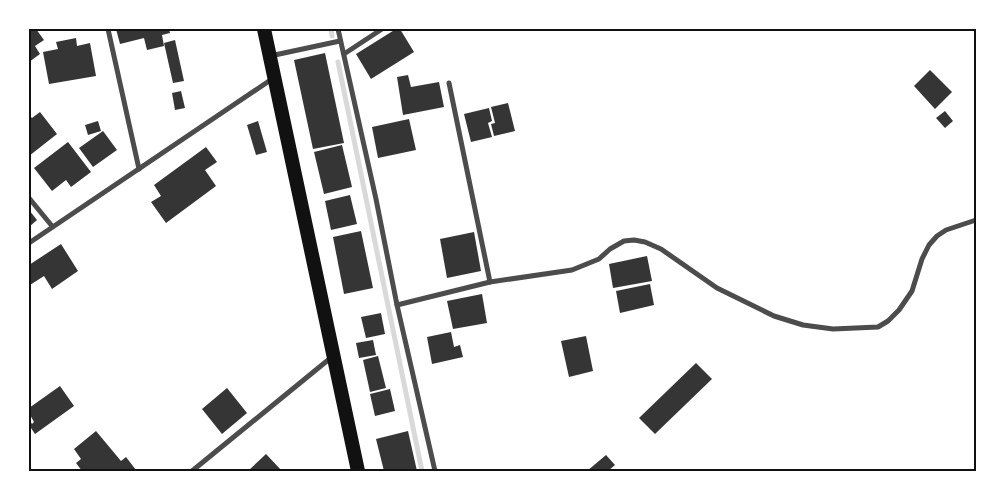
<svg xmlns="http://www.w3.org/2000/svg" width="1005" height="500" font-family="Arial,sans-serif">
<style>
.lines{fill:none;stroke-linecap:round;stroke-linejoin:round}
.stream{stroke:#d9d9d9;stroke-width:5}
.building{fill:#353535}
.minor{stroke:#4c4c4c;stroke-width:5}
.trunk{stroke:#111;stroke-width:14}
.neatline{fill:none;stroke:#111;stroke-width:2}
</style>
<rect width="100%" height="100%" fill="#fff"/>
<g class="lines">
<g class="stream">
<path d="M331 29 332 36"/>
<path d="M338 62 422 471"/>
</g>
</g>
<g class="building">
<path d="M29 29H36L44 40 35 46 40 54 29 62Z"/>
<path d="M116 29H169L170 33 162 35 164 46 147 50 144 38 120 44Z"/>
<path d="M396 29H400L414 52 371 79 356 54Z"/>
<path d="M76 38 77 46 90 43 96 76 49 84 43 52 58 49 56 42Z"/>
<path d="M175 40 184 81 173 83 164 43Z"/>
<path d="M325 53 344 143 313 149 294 60Z"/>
<path d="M930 70 952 92 935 109 914 86Z"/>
<path d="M408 75 411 87 439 82 444 107 403 115 397 77Z"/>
<path d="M181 91 185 108 175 110 172 93Z"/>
<path d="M508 103 515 131 494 136 491 124 495 123 491 107Z"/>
<path d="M489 108 492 121 488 123 492 137 471 142 464 114Z"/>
<path d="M945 111 953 121 945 128 936 118Z"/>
<path d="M40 112 57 134 29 156V115L32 118Z"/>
<path d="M409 119 416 150 378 158 372 127Z"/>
<path d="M98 121 101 131 88 135 85 125Z"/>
<path d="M258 121 267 152 256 155 247 125Z"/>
<path d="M103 131 117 150 93 167 79 148Z"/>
<path d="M68 142 91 172 71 187 66 180 52 191 34 168Z"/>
<path d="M342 145 352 187 324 194 314 152Z"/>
<path d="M206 147 217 162 205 170 216 186 166 223 151 202 161 196 154 185Z"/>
<path d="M350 195 357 224 331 230 325 201Z"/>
<path d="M29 210 37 220 29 227Z"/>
<path d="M361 231 373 288 344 294 333 237Z"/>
<path d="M474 232 481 271 447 278 440 239Z"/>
<path d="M61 244 78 271 52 289 44 276 30 285 29 265Z"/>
<path d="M647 256 652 281 613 288 609 264Z"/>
<path d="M650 284 654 305 620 313 616 291Z"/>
<path d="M482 294 487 323 453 329 447 301Z"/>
<path d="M381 313 385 334 366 338 361 317Z"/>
<path d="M451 332 454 347 460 345 463 357 432 364 427 337Z"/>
<path d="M586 336 593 371 569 377 561 341Z"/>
<path d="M373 340 376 355 359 358 356 343Z"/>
<path d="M378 356 386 388 370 392 363 360Z"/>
<path d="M696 363 712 379 655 434 639 418Z"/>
<path d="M60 386 74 406 35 434 29 425V419L32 424 34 422 29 413V408Z"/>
<path d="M227 388 247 413 222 434 202 409Z"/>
<path d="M390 389 395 411 375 416 370 394Z"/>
<path d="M96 431 121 461 126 457 136 470 134 471H82L76 463 81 459 74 449Z"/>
<path d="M408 431 417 471H384L376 439Z"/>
<path d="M266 454 282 471H248Z"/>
<path d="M606 455 615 465 608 471H587Z"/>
</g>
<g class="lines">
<g class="minor">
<path d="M108 29 139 169"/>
<path d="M338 29 376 199 397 305 490 282 572 270 599 259 610 249 624 241 634 240 645 242 661 249 717 288 774 316 803 325 833 329 878 327 888 321 899 310 912 291 922 259 929 245 937 236 946 230 976 220"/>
<path d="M344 54 382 29"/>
<path d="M270 56 340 41"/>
<path d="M449 83 490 282"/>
<path d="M29 198 52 226"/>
<path d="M29 243 272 79"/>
<path d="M397 305 435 471"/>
<path d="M192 471 333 356"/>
</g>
<path class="trunk" d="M264 29 358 471"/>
</g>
<rect width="1005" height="500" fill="none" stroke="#ffffff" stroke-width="60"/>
<rect x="30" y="30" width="945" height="440" class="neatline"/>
</svg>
